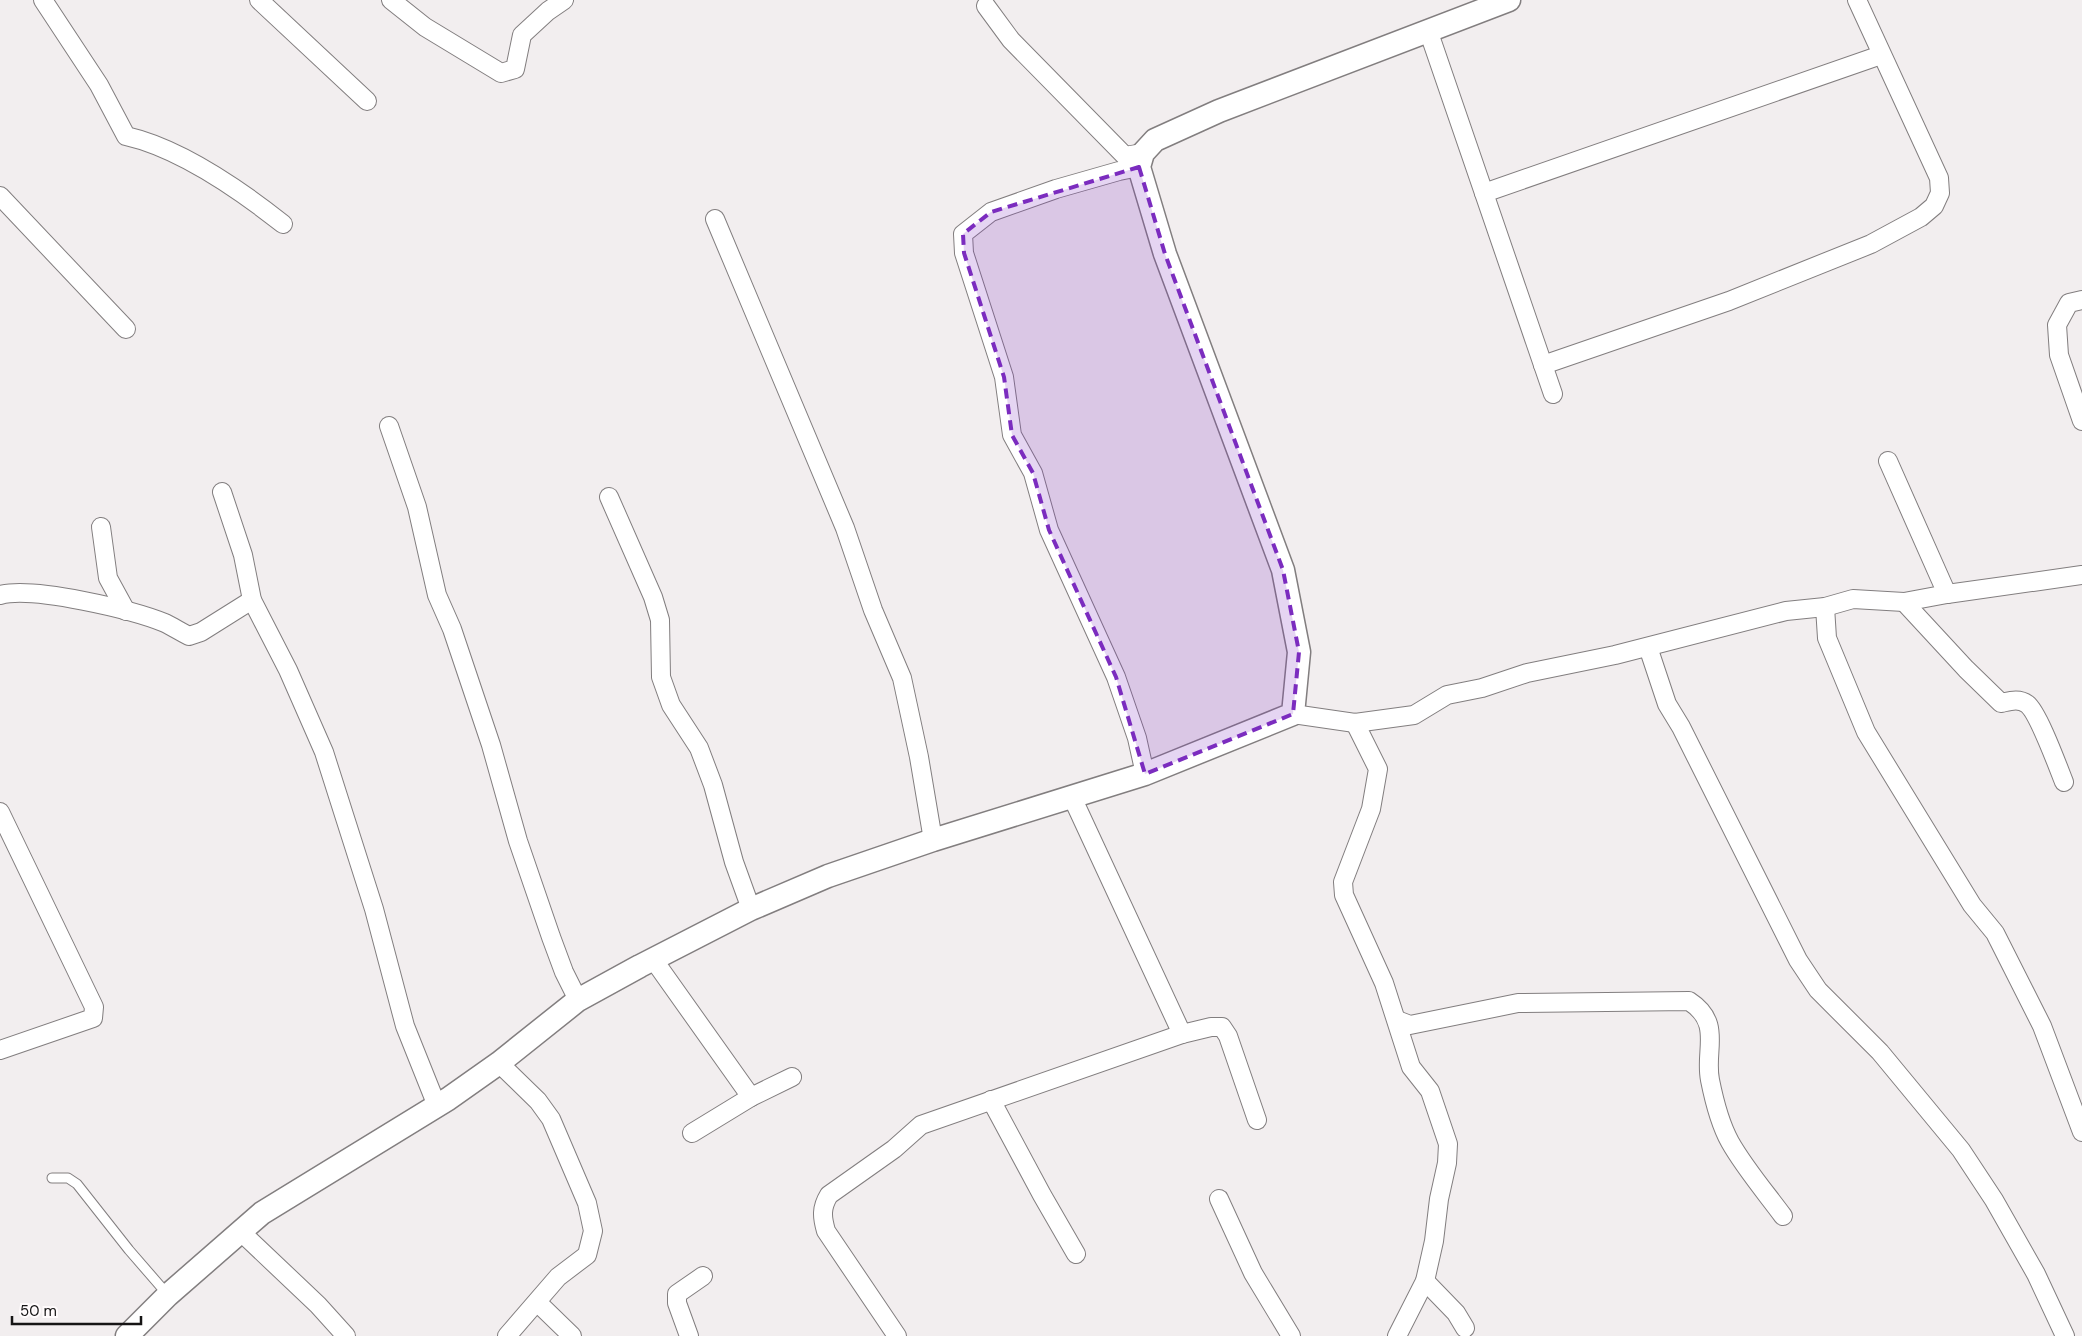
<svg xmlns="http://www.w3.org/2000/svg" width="2082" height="1336" font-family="'DM Sans',sans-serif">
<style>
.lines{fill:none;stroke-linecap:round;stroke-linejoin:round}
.service-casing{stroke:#827e7f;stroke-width:11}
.minor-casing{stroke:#827e7f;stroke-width:20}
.tertiary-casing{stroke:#827e7f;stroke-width:25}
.service{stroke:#fff;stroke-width:9}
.minor{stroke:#fff;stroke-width:18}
.tertiary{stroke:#fff;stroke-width:22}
.marked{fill:#7b2cbf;fill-opacity:0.2;stroke:#7b2cbf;stroke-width:4;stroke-dasharray:10 6;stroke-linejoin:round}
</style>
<rect width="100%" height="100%" fill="#f2eeef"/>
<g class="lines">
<defs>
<path id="service" d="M52 1178H68L77 1184 129 1250 168 1295"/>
<g id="minor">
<path d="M43 0 99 85 126 136C179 148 240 190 283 224"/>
<path d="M259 0 367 101"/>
<path d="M391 0 425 27 501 73 515 69 522 35 548 11 564 0"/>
<path d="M986 6 1011 40 1125 156 1143 153"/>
<path d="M1428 30 1553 394"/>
<path d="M1139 167 1119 171 1056 189 991 212 963 234 964 253 1004 377 1012 435 1033 473 1049 530 1116 677 1137 738 1145 774"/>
<path d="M1484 193 1881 55"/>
<path d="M0 196 126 329"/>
<path d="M715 219 845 528 873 610 902 678 919 757 933 840"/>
<path d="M2082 300 2069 303 2057 325 2059 355 2082 421"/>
<path d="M1543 365 1729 301 1871 244 1921 217 1934 206 1940 193 1939 178 1857 0"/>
<path d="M389 426 417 507 437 595 452 629 491 745 518 841 551 937 564 972 578 1000"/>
<path d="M1888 461 1947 594"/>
<path d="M222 492 243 555 252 600 288 670 324 752 374 909 405 1026 437 1106"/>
<path d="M609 497 653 597 660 620 661 677 671 705 699 748 713 785 734 862 751 909"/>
<path d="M101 527 108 578 126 611"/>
<path d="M0 595C33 586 133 610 165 623 173 627 181 632 189 636L201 632 252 600"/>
<path d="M1904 602 1966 669 2001 703C2010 701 2019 698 2027 704 2038 712 2058 767 2064 782"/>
<path d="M1825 607 1827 638 1866 732 1972 905 1995 933 2042 1026 2082 1132"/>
<path d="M1648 647 1667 704 1681 727 1798 960 1818 990 1880 1052 1961 1150 1994 1200 2036 1274 2065 1336"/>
<path d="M1293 714 1355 723 1414 715 1447 695 1482 688 1527 673 1615 655 1786 611 1825 607 1853 599 1904 602 1947 594 2082 575"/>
<path d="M1355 723 1378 769 1371 809 1343 882 1344 895 1384 983 1411 1067 1430 1091 1448 1144 1447 1163 1439 1199 1434 1241 1425 1281 1397 1336"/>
<path d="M1072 797 1182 1034"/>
<path d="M0 812 94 1007 93 1018 0 1050"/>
<path d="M653 959 751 1097"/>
<path d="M1397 1020 1410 1025 1518 1003 1689 1001C1723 1023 1704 1050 1710 1080 1714 1100 1720 1124 1730 1142 1744 1167 1766 1193 1783 1216"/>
<path d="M499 1063 538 1101 551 1119 587 1203 593 1231 587 1255 558 1277 507 1336"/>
<path d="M991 1100 1042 1195 1076 1254"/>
<path d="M692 1133 751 1097 792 1077"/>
<path d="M1219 1199 1253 1273 1291 1336"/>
<path d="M240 1231 318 1305 346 1336"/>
<path d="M1425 1281 1456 1313 1465 1328"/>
<path d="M537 1302 572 1336"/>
<path d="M689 1336 677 1303V1294L703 1276"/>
<path d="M897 1336 826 1231C822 1217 821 1208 829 1195L894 1149 921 1125 1182 1034 1211 1027H1222L1228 1036 1257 1120"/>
</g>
<path id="tertiary" d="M127 1336 168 1295 262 1213 448 1099 499 1063 578 1000 640 966 751 909 828 876 933 840 1145 774 1293 714 1299 652 1283 570 1165 254 1139 167 1143 153 1155 140 1219 111 1509 0"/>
</defs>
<use href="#service" class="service-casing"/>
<use href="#minor" class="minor-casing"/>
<use href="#tertiary" class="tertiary-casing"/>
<use href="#service" class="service"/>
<use href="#minor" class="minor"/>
<use href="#tertiary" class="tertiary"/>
</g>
<path class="marked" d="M1139 167 1165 254 1283 570 1299 652 1293 714 1145 774 1116 677 1049 530 1033 473 1012 435 1004 377 964 253 963 234 991 212Z"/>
<path d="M12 1316v8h129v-8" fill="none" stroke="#161515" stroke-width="2.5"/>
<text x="20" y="1316" font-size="15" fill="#161515" stroke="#fffbfc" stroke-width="4" paint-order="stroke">50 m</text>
</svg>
